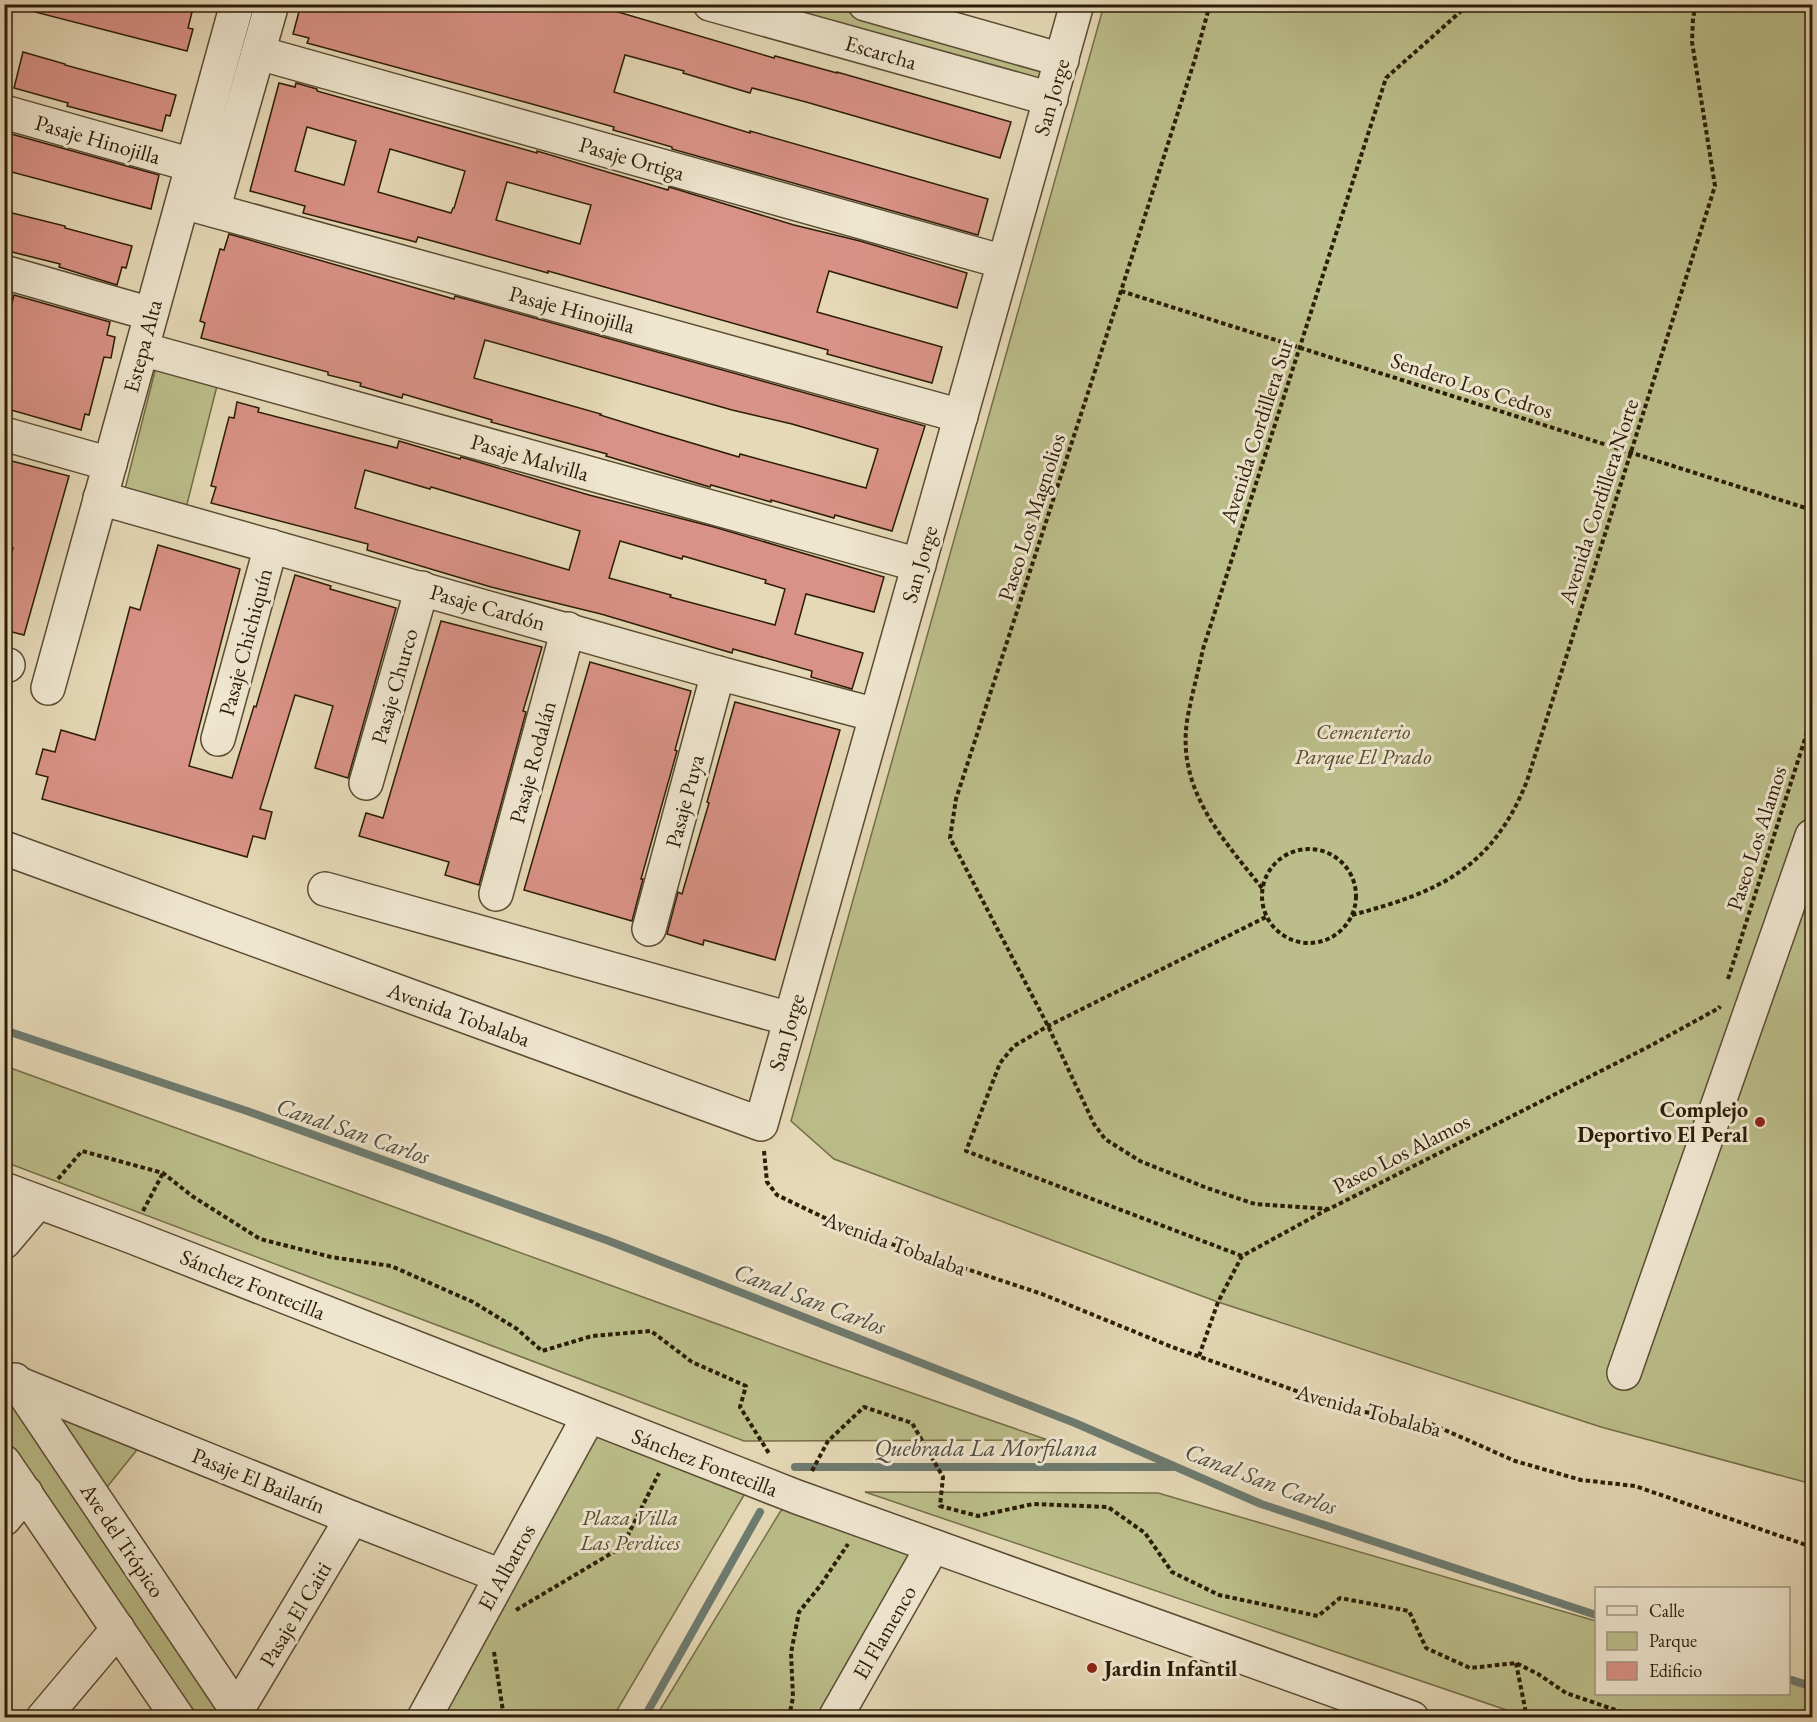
<svg xmlns="http://www.w3.org/2000/svg" width="1817" height="1722" font-family="'EB Garamond',serif">
<style>
.green{fill:#bbbe8a;stroke:#746e48;stroke-width:1.5}
.lines{fill:none;stroke-linecap:round;stroke-linejoin:round}
.stream{stroke:#6d7b70;stroke-width:8}
.building{fill:#d99287;stroke:#2c1d07;stroke-width:1.5;fill-rule:evenodd}
.minor-casing{stroke:#5a4c33;stroke-width:36}
.path{stroke:#2c1d07;stroke-width:4;stroke-dasharray:4.5 3;stroke-linecap:butt}
.minor{stroke:#efe6d0;stroke-width:33}
.poi-dot{fill:#8f2418;stroke:#efe6d0;stroke-width:2}
.labels{text-anchor:middle;stroke-width:6;stroke-linejoin:round;paint-order:stroke}
.street-label{font-size:22px;fill:#2c1d07;stroke:#efe6d0}
.park-label{font-size:22px;font-style:italic;fill:#574d2e;stroke:#efe6d0}
.poi-label{font-size:22px;font-weight:bold;fill:#2c1d07;stroke:#efe6d0;text-anchor:end}
.water-label{font-size:24px;font-style:italic;fill:#4c4c3c;stroke:#efe6d0}
</style>
<rect width="100%" height="100%" fill="#e6d9b7"/>
<filter id="stains"><feTurbulence type="fractalNoise" baseFrequency=".00333" numOctaves="4"/><feColorMatrix values="0 0 0 0 .2 0 0 0 0 .09 0 0 0 0 .02 0 0 0 .5 -.17"/></filter>
<radialGradient id="worn" r=".72"><stop offset=".6" stop-color="#630" stop-opacity="0"/><stop offset="1" stop-color="#630" stop-opacity=".3"/></radialGradient>
<g class="green">
<path d="M758 5H828L1046 67 1041 84Z"/>
<path d="M1104 5H1812V1484L1601 1427 1218 1302 834 1159 791 1121Z"/>
<path d="M156 367 218 382 186 508 124 493Z"/>
<path d="M5 1066 825 1363 1048 1440 744 1441 5 1162Z"/>
<path d="M4 1389 231 1717H195L5 1439Z"/>
<path d="M42 1411 140 1446 103 1492Z"/>
<path d="M591 1427 747 1490 613 1717 438 1718Z"/>
<path d="M865 1492 1158 1493 1596 1621V1694H1788L1789 1676 1812 1683V1717H1527Z"/>
<path d="M788 1504 915 1550 820 1717 655 1718 780 1512Z"/>
</g>
<g class="lines">
<g class="stream">
<path d="M4 1030 247 1111 609 1241 1075 1423 1261 1504 1596 1615"/>
<path d="M795 1467H1172"/>
<path d="M1788 1679 1812 1687"/>
<path d="M644 1718 760 1512"/>
</g>
</g>
<g class="building">
<path d="M36 4H161L192 12 188 28 193 29 187 51 35 12Z"/>
<path d="M301 4H591L774 58 775 56 837 73V72L1011 122 1000 158 806 102 752 88 750 93 683 73 684 71 625 55 614 92 750 133V131L988 199 978 235 672 149V147L613 130 614 127 532 104 307 43 309 38 293 34Z"/>
<path d="M23 52 65 64V65L176 95 170 116 166 115 162 131 67 106 68 103 14 88Z"/>
<path d="M279 83 295 87 296 83 317 89V91L537 153V151L668 190 669 187 794 225 860 241 967 273 957 308 829 271 817 312 942 347 932 383 827 354 828 350 548 271V273L418 237 416 242 303 213 305 206 250 191ZM307 127 356 141 344 185 295 171ZM390 149 465 171 454 208H453L451 213 378 192ZM507 182 591 205 580 244 496 220Z"/>
<path d="M4 132 159 175 151 209 4 170Z"/>
<path d="M4 211 65 226V228L132 246 126 268 122 267 117 285 59 267 60 264 4 250Z"/>
<path d="M229 234 454 299 455 296 925 426 892 531 835 515 834 518 771 500V502L711 485 710 487 606 456 607 454 491 422 492 420 403 394 402 398 360 386 361 383 328 375V372L201 338 205 323 200 321 220 249 224 250ZM485 340 732 410 792 424 878 449 866 488 740 454 739 457 658 433 600 415 601 414 474 378Z"/>
<path d="M14 295 110 322 107 335 115 337 111 358 104 357 89 415 85 414 81 430 4 408V333Z"/>
<path d="M237 402 259 408 258 412 397 448 399 441 460 459 461 457 589 495 714 527 884 577 874 612 806 594 795 634 863 653 852 689 811 677 812 671 733 649 732 653 601 614 491 587 367 550 368 544 211 503 216 487 211 486 229 417 234 418ZM365 470 430 489 431 487 580 531 569 570 355 508ZM620 541 682 559 683 556 766 580 765 583 785 589 775 625 670 597 671 595 609 578Z"/>
<path d="M4 459 69 476 24 635 4 630V581L13 548 4 547Z"/>
<path d="M158 545 240 569 189 766 232 778 254 706 256 707 295 575 331 586 330 589 396 608 348 778 315 768 333 706 295 695 260 809 272 812 265 839 253 836 247 857 42 799 48 777 36 774 43 749 55 752 61 730 95 740 130 607 140 610Z"/>
<path d="M441 621 542 647 523 711 526 712 479 885 445 875 449 862 359 836 366 813 383 818Z"/>
<path d="M590 662 691 691 675 750 677 751 641 879H643L632 921 524 890Z"/>
<path d="M735 702 840 730 775 960 704 940 703 945 667 934 678 892 682 894 709 803 707 802Z"/>
</g>
<g class="lines">
<defs>
<g id="minor">
<path d="M710 4 1051 99"/>
<path d="M865 4 1062 60"/>
<path d="M259 53 1004 262"/>
<path d="M4 112 192 165"/>
<path d="M183 202 961 416"/>
<path d="M213 210 272 4"/>
<path d="M4 272 151 314"/>
<path d="M142 349 919 565"/>
<path d="M4 434 110 464"/>
<path d="M100 498 718 673 876 715"/>
<path d="M4 664 8 665"/>
<path d="M48 688 237 4"/>
<path d="M218 739 271 546"/>
<path d="M366 783 422 588"/>
<path d="M4 848 761 1124 1077 4"/>
<path d="M325 889 790 1019"/>
<path d="M496 894 568 629"/>
<path d="M649 929 718 673"/>
<path d="M4 1189 130 1236 797 1497 1412 1718"/>
<path d="M4 1242 38 1202"/>
<path d="M1624 1373 1812 836"/>
<path d="M15 1380 242 1718"/>
<path d="M17 1383 352 1518 501 1576"/>
<path d="M4 1462 178 1718"/>
<path d="M4 1519 26 1493"/>
<path d="M237 1710 352 1518"/>
<path d="M43 1718 118 1629"/>
<path d="M424 1718 589 1416"/>
<path d="M835 1718 933 1546"/>
</g>
</defs>
<use href="#minor" class="minor-casing"/>
<g class="path">
<path d="M1210 4 1195 59 1121 291 956 799 950 838 1048 1026 1094 1124 1105 1139 1140 1161 1207 1188 1255 1204 1329 1209 1648 1047 1719 1008 1720 1006"/>
<path d="M1121 291 1812 510"/>
<circle cx="1309" cy="896" r="47"/>
<path d="M1262 888C1222 838 1177 790 1187 721 1191 697 1198 673 1203 649L1386 78 1469 4"/>
<path d="M1352 915C1439 892 1492 869 1527 781L1715 186 1692 42 1693 18 1696 4"/>
<path d="M1728 979 1812 717"/>
<path d="M764 1151 767 1182 777 1195 852 1231 1042 1294 1172 1347 1347 1409 1429 1423 1515 1461 1581 1480 1635 1486 1812 1547"/>
<path d="M58 1179 82 1151 163 1173 192 1196 260 1239 331 1257 391 1266 473 1302 517 1329 542 1351 592 1336 651 1331 692 1362 746 1386 740 1407 770 1455"/>
<path d="M143 1211 163 1173"/>
<path d="M1242 1256 966 1151 1000 1063 1014 1046 1048 1026 1266 917"/>
<path d="M1199 1356 1218 1302 1242 1256 1328 1209"/>
<path d="M812 1471 828 1441 864 1407 912 1423 943 1477 940 1506 978 1516 1033 1504 1108 1507 1145 1533 1172 1572 1219 1595 1318 1616 1340 1598 1409 1611 1426 1648 1470 1668 1516 1663 1538 1674 1566 1693 1639 1718"/>
<path d="M516 1610 622 1547 659 1473"/>
<path d="M494 1652 504 1718"/>
<path d="M1516 1663 1527 1718"/>
<path d="M789 1718 793 1697 791 1653 799 1612 820 1586 848 1544"/>
<path d="M1665 1718 1707 1712 1733 1718"/>
</g>
<use href="#minor" class="minor"/>
</g>
<g class="poi-dot">
<circle cx="1760" cy="1122" r="6"/>
<circle cx="1092" cy="1668" r="6"/>
</g>
<g class="labels">
<g class="street-label">
<text transform="translate(881 52) rotate(16)" y="8">Escarcha</text>
<text transform="translate(1051 97) rotate(-74)" y="8">San Jorge</text>
<text transform="translate(98 139) rotate(16)" y="8">Pasaje Hinojilla</text>
<text transform="translate(632 158) rotate(16)" y="8">Pasaje Ortiga</text>
<text transform="translate(572 309) rotate(15)" y="8">Pasaje Hinojilla</text>
<text transform="translate(142 346) rotate(-75)" y="8">Estepa Alta</text>
<text transform="translate(1472 385) rotate(18)" y="8">Sendero Los Cedros</text>
<text transform="translate(1256 431) rotate(-72)" y="8">Avenida Cordillera Sur</text>
<text transform="translate(530 457) rotate(16)" y="8">Pasaje Malvilla</text>
<text transform="translate(1598 501) rotate(-72)" y="8">Avenida Cordillera Norte</text>
<text transform="translate(1031 517) rotate(-72)" y="8">Paseo Los Magnolios</text>
<text transform="translate(919 564) rotate(-74)" y="8">San Jorge</text>
<text transform="translate(488 607) rotate(16)" y="8">Pasaje Cardón</text>
<text transform="translate(245 642) rotate(-75)" y="8">Pasaje Chichiquín</text>
<text transform="translate(394 686) rotate(-74)" y="8">Pasaje Churco</text>
<text transform="translate(532 762) rotate(-75)" y="8">Pasaje Rodalán</text>
<text transform="translate(684 801) rotate(-75)" y="8">Pasaje Puya</text>
<text transform="translate(1756 838) rotate(-72)" y="8">Paseo Los Alamos</text>
<text transform="translate(459 1014) rotate(20)" y="8">Avenida Tobalaba</text>
<text transform="translate(786 1032) rotate(-74)" y="8">San Jorge</text>
<text transform="translate(1401 1153) rotate(-27)" y="8">Paseo Los Alamos</text>
<text transform="translate(895 1243) rotate(20)" y="8">Avenida Tobalaba</text>
<text transform="translate(253 1284) rotate(22)" y="8">Sánchez Fontecilla</text>
<text transform="translate(1369 1410) rotate(15)" y="8">Avenida Tobalaba</text>
<text transform="translate(705 1462) rotate(21)" y="8">Sánchez Fontecilla</text>
<text transform="translate(259 1480) rotate(22)" y="8">Pasaje El Bailarín</text>
<text transform="translate(123 1540) rotate(56)" y="8">Ave del Trópico</text>
<text transform="translate(506 1567) rotate(-61)" y="8">El Albatros</text>
<text transform="translate(295 1614) rotate(-59)" y="8">Pasaje El Caiti</text>
<text transform="translate(884 1632) rotate(-60)" y="8">El Flamenco</text>
</g>
<g class="park-label">
<text x="1363" y="739">Cementerio<tspan x="1363" dy="25">Parque El Prado</tspan></text>
<text x="630" y="1525">Plaza Villa<tspan x="630" dy="25">Las Perdices</tspan></text>
</g>
<g class="poi-label">
<text x="1748" y="1117">Complejo<tspan x="1748" dy="25">Deportivo El Peral</tspan></text>
<text x="1104" y="1676" text-anchor="start">Jardin Infantil</text>
</g>
<g class="water-label">
<text transform="translate(353 1131) rotate(19)" y="8">Canal San Carlos</text>
<text transform="translate(810 1299) rotate(21)" y="8">Canal San Carlos</text>
<text x="986" y="1456">Quebrada La Morfilana</text>
<text transform="translate(1261 1479) rotate(21)" y="8">Canal San Carlos</text>
</g>
</g>
<rect width="1817" height="1722" fill="none" stroke="#e6d9b7" stroke-width="24"/>
<rect x="6" y="6" width="1805" height="1710" fill="none" stroke="#2c1d07" stroke-width="3"/>
<rect x="12" y="12" width="1793" height="1698" fill="none" stroke="#2c1d07" stroke-width="1.5"/>
<rect x="1595" y="1587" width="195" height="108" fill="#efe6d0" stroke="#a19680" stroke-width="1.5"/>
<rect x="1607" y="1606" width="30" height="9" fill="#efe6d0" stroke="#a19680" stroke-width="1.5"/>
<text x="1649" y="1617" font-size="18" fill="#2c1d07">Calle</text>
<rect x="1607" y="1632" width="30" height="18" fill="#bbbe8a" stroke="#a19680" stroke-width="1.5"/>
<text x="1649" y="1647" font-size="18" fill="#2c1d07">Parque</text>
<rect x="1607" y="1662" width="30" height="18" fill="#d99287" stroke="#a19680" stroke-width="1.5"/>
<text x="1649" y="1677" font-size="18" fill="#2c1d07">Edificio</text>
<rect width="100%" height="100%" filter="url(#stains)"/>
<rect width="100%" height="100%" fill="url(#worn)"/>
</svg>
